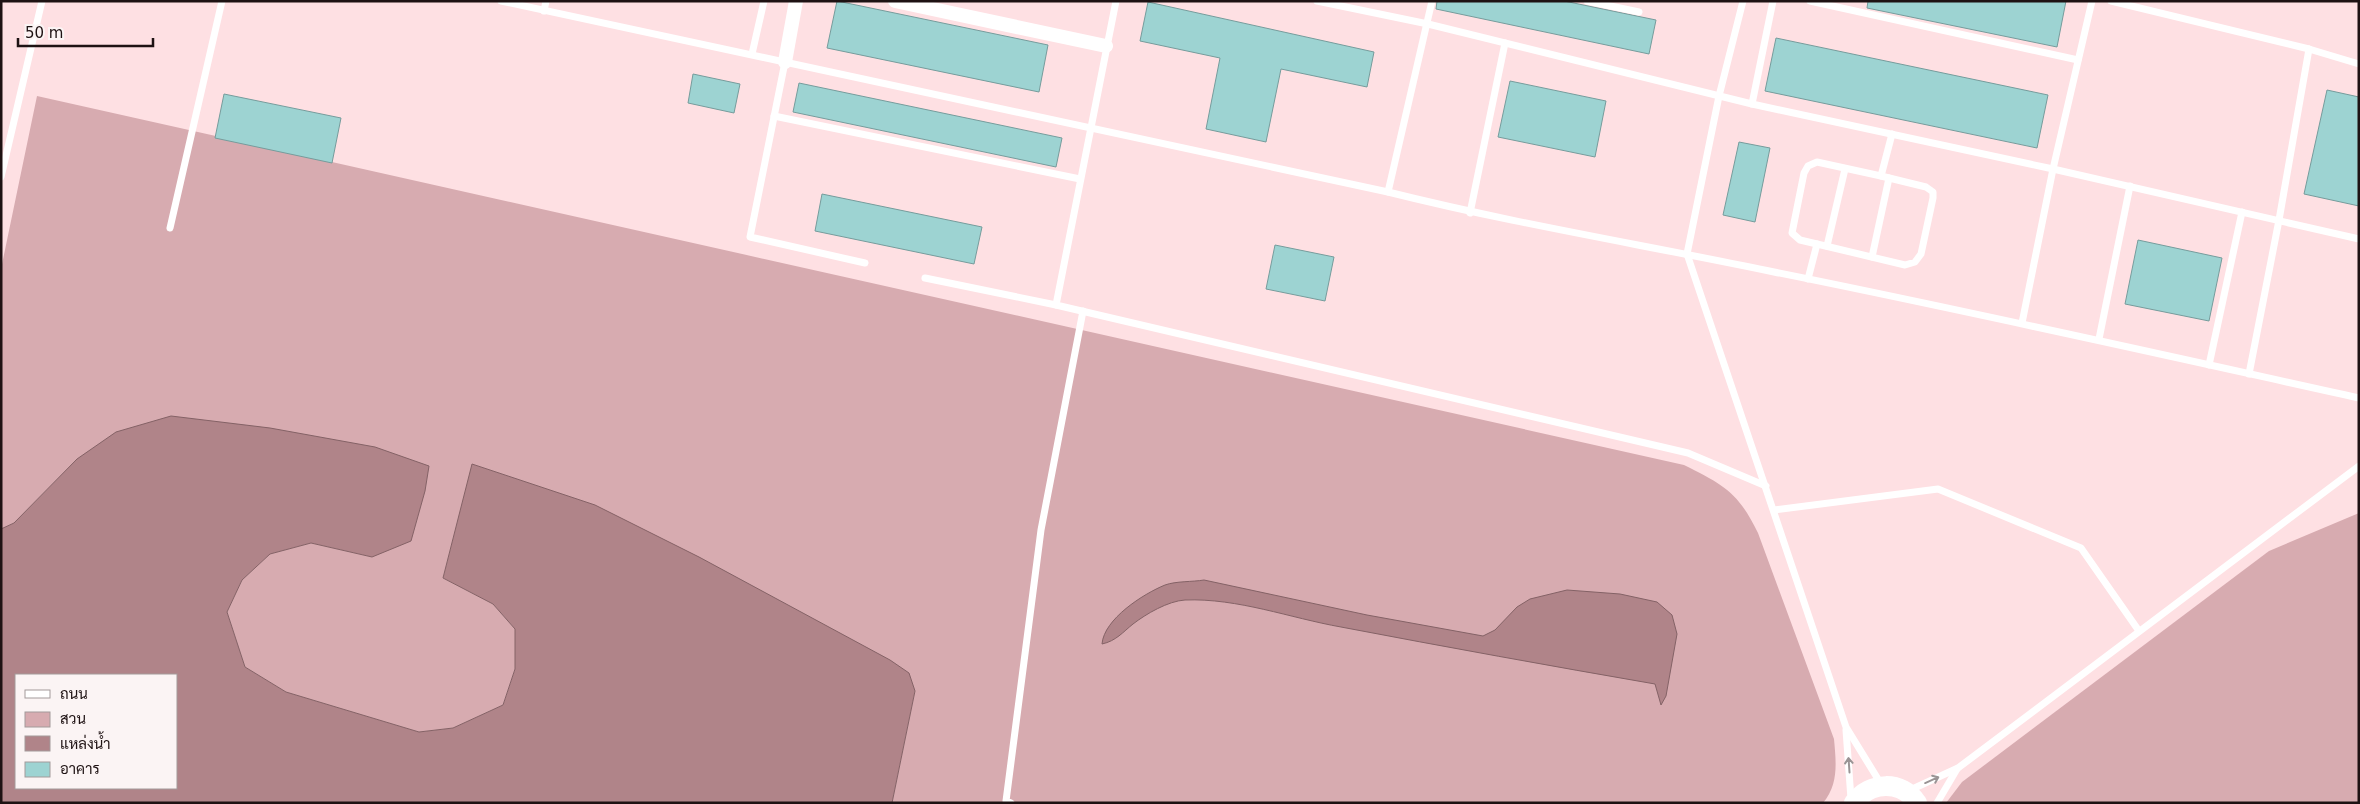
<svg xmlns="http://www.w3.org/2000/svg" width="2360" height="804" font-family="'DejaVu Sans',Sarabun,sans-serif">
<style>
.green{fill:#d7abb0}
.water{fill:#b08489;stroke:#846266;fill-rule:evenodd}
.building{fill:#9dd3d2;stroke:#769c9c}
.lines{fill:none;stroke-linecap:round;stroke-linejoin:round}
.lane{stroke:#fff;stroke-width:7}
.street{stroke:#fff;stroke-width:14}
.secondary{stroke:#fff;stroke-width:20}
.oneway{stroke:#9a9495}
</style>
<rect width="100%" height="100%" fill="#fee0e3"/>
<g class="green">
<path d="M37 96 1684 465C1724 485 1738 492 1758 533L1834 739C1836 762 1839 784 1823 803H892L915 691 473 465 443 578 493 604 515 629V669L503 705 453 728 419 732 286 692 245 667 227 612 242 580 270 554 311 543 372 557 77 459 14 523 1 529V269Z"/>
<path d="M2359 513V803H1946L1962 782 2269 551Z"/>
</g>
<g class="water">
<path d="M171 416 270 428 375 447 429 466 425 491 411 541 372 557 311 543 270 554 242 580 227 612 245 667 286 692 419 732 453 728 503 705 515 669V629L493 604 443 578 472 464 595 505 699 557 890 660 909 673 915 691 892 803H1V529L14 523 77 459 116 432ZM16 675H176V788H16Z"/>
<path d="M1204 580 1367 615 1483 636 1495 630 1517 607 1530 599 1567 590 1620 594 1657 602 1672 615 1677 634 1666 696 1661 705 1655 684C1551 666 1446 647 1341 627 1290 618 1238 598 1185 600 1168 601 1146 614 1133 624 1123 632 1116 641 1102 644 1104 619 1143 594 1165 585 1176 581 1192 582 1204 580Z"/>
</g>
<g class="building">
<path d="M837 1 1048 45 1039 92 827 48Z"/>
<path d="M1437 1H1564L1656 20 1649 54 1436 9Z"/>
<path d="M1868 1H2066L2057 47 1867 8Z"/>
<path d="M1148 2 1374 52 1367 87 1281 69 1266 142 1206 129 1220 58 1140 41Z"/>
<path d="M1776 38 2048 95 2037 148 1765 91Z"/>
<path d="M693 74 740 84 734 113 688 103Z"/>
<path d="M1510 81 1606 101 1595 157 1498 137Z"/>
<path d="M799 83 1062 138 1056 167 793 112Z"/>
<path d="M2327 90 2359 97V206L2304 194Z"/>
<path d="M224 94 341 118 332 163 215 138Z"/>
<path d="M1739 142 1770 148 1755 222 1723 215Z"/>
<path d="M822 194 982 227 974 264 815 231Z"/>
<path d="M2138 240 2222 258 2209 321 2125 304Z"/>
<path d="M1275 245 1334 257 1325 301 1266 289Z"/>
</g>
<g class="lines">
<g class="lane">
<path d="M501 1 1388 192C1516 224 1645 245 1774 272 1969 311 2164 355 2359 398"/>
<path d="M1116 1 1056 305 1688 453 1766 486"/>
<path d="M1317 1 1428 24 1752 104 2053 169 2359 239"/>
<path d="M1587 1 1639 12"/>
<path d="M1743 1 1719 96 1687 254 1846 727 1881 784"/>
<path d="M1810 1 2078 60"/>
<path d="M2111 1 2309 49 2359 64"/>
<path d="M544 11 546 1"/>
<path d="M752 54 764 1"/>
<path d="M785 62 750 237 865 263"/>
<path d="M1752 104 1773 1"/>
<path d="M774 116 1080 179"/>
<path d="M1 177 42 1"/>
<path d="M1388 192 1432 1"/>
<path d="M1470 213 1505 43"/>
<path d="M170 228 222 1"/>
<path d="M1817 244 1905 265 1915 262 1921 254 1933 198V192L1926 187 1881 176 1892 134"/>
<path d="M1827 246 1845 169"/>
<path d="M1872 257 1889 178"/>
<path d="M925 278 1056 305"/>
<path d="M1808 279 1817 244 1800 240 1792 233 1804 173 1808 166 1817 162 1881 176"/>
<path d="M2022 323 2053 169 2092 1"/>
<path d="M2099 339 2130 186"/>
<path d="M2209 365 2242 212"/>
<path d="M2249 374 2279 220 2309 49"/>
<path d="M1774 510 1938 489 2081 548 2139 631"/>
<path d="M1846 730 1851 799"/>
<path d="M1908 791 1958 768 2359 466"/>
<path d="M1011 803 1006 801 1041 530 1083 311"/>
<path d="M1937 803 1957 769"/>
</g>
<g class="street">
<path d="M895 1 1106 46"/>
<path d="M785 62 796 1"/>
</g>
<path class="secondary" d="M1854 803C1870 781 1902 780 1917 803"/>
</g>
<defs><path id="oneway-shaft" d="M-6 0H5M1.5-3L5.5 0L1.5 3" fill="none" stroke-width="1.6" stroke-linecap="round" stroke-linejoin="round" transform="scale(1.25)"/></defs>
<g class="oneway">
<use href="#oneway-shaft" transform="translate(1849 765) rotate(-94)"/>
<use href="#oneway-shaft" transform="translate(1932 780) rotate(-24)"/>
</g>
<rect width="2360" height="804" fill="none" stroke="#1e1213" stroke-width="5"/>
<rect x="15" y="674" width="162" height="115" fill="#fbf4f4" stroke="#a39a9a"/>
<rect x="25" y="690" width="25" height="8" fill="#ffffff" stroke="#a39a9a"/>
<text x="60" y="699" font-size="15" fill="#1e1213">ถนน</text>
<rect x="25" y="712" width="25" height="15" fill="#d7abb0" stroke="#a39a9a"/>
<text x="60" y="724" font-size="15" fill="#1e1213">สวน</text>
<rect x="25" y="736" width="25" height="15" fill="#b08489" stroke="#a39a9a"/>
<text x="60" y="749" font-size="15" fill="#1e1213">แหล่งน้ำ</text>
<rect x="25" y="762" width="25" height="15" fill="#9dd3d2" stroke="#a39a9a"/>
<text x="60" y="774" font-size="15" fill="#1e1213">อาคาร</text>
<path d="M18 38v8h135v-8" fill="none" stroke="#1e1213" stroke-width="2.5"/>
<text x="25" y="38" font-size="15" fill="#1e1213" stroke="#fbf4f4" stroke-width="4" paint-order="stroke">50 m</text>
</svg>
